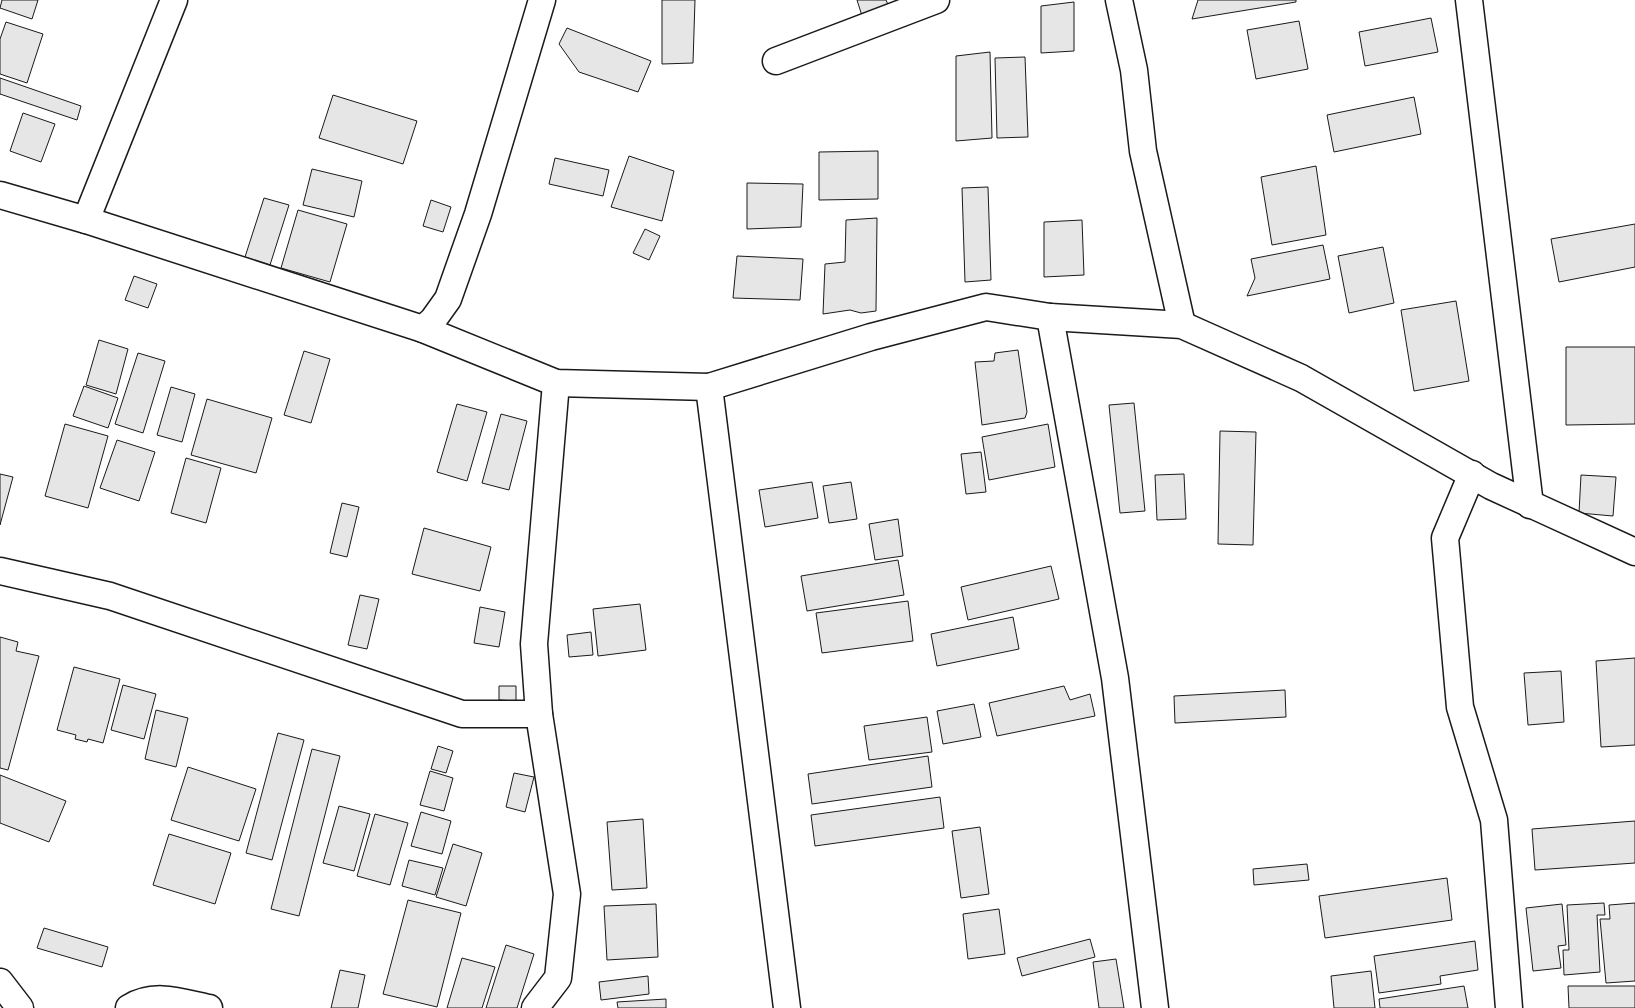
<svg xmlns="http://www.w3.org/2000/svg" width="1635" height="1008" font-family="Helvetica,sans-serif">
<style>
.building{fill:#e6e6e6;stroke:#1a1a1a}
.lines{fill:none;stroke-linecap:round;stroke-linejoin:round}
.street-casing{stroke:#1a1a1a;stroke-width:29}
.street{stroke:#fff;stroke-width:26}
</style>
<rect width="100%" height="100%" fill="#fff"/>
<g class="building">
<path d="M2 0H38L32 19 0 8Z"/>
<path d="M662 0H695L693 63 662 64Z"/>
<path d="M857 0H886L890 9 863 19Z"/>
<path d="M1198 0H1296V2L1192 19Z"/>
<path d="M1074 2V51L1041 53V6Z"/>
<path d="M1431 18 1438 52 1365 66 1359 32Z"/>
<path d="M1299 21 1308 69 1256 79 1247 30Z"/>
<path d="M6 22 43 34 27 83 0 74V39Z"/>
<path d="M567 28 651 61 638 92 579 72 559 44Z"/>
<path d="M990 52 992 138 956 141V56Z"/>
<path d="M1025 57 1028 137 997 138 995 58Z"/>
<path d="M0 78 81 106 77 120 0 94Z"/>
<path d="M333 95 417 121 403 164 319 138Z"/>
<path d="M1414 97 1421 134 1334 152 1327 115Z"/>
<path d="M23 113 55 124 41 162 10 151Z"/>
<path d="M878 151V199L819 200V152Z"/>
<path d="M629 156 674 171 662 221 611 207Z"/>
<path d="M555 158 609 170 603 196 549 184Z"/>
<path d="M1316 166 1326 235 1272 245 1261 177Z"/>
<path d="M312 169 362 181 354 217 303 205Z"/>
<path d="M747 183 803 184 801 227 747 229Z"/>
<path d="M988 187 991 280 965 282 962 188Z"/>
<path d="M264 198 289 205 270 265 245 257Z"/>
<path d="M431 200 451 207 443 232 423 226Z"/>
<path d="M298 210 347 224 330 282 281 268Z"/>
<path d="M877 218 876 311 861 313 850 310 823 314 825 264 845 262 846 220Z"/>
<path d="M1082 220 1084 275 1044 277V222Z"/>
<path d="M1635 224V267L1559 282 1551 239Z"/>
<path d="M645 229 660 236 649 260 633 253Z"/>
<path d="M1323 245 1330 279 1247 296 1255 278 1251 259Z"/>
<path d="M1383 247 1394 303 1349 313 1338 256Z"/>
<path d="M737 256 803 259 800 300 733 298Z"/>
<path d="M134 276 157 284 148 308 125 300Z"/>
<path d="M1456 301 1469 381 1414 391 1401 310Z"/>
<path d="M99 340 128 349 116 394 86 385Z"/>
<path d="M1566 347H1635V424L1566 425Z"/>
<path d="M1018 350 1027 412 1025 418 982 425 975 362 994 361 995 353Z"/>
<path d="M304 351 330 359 311 423 284 415Z"/>
<path d="M138 353 165 361 143 433 115 424Z"/>
<path d="M84 386 118 398 108 428 73 416Z"/>
<path d="M171 387 195 394 182 442 157 435Z"/>
<path d="M207 399 272 418 256 473 191 455Z"/>
<path d="M1134 403 1145 511 1120 513 1109 405Z"/>
<path d="M457 404 487 412 467 481 437 472Z"/>
<path d="M501 414 527 421 509 490 482 483Z"/>
<path d="M65 424 108 436 88 508 45 496Z"/>
<path d="M1048 424 1055 467 989 480 982 437Z"/>
<path d="M1220 431 1256 432 1253 545 1218 544Z"/>
<path d="M117 440 155 452 139 501 100 488Z"/>
<path d="M981 452 986 492 966 494 961 454Z"/>
<path d="M186 458 221 468 206 523 171 513Z"/>
<path d="M0 474 13 477 0 525Z"/>
<path d="M1184 474 1186 519 1157 520 1155 475Z"/>
<path d="M1581 475 1616 477 1613 516 1579 513Z"/>
<path d="M812 482 818 518 765 527 759 490Z"/>
<path d="M851 482 857 519 829 523 823 486Z"/>
<path d="M342 503 359 507 347 557 330 553Z"/>
<path d="M898 519 903 556 875 560 869 524Z"/>
<path d="M424 528 491 547 480 591 412 574Z"/>
<path d="M898 560 904 595 807 611 801 576Z"/>
<path d="M1051 566 1059 599 968 620 961 587Z"/>
<path d="M360 595 379 599 367 649 348 645Z"/>
<path d="M908 601 913 641 822 653 816 613Z"/>
<path d="M640 604 646 650 598 656 593 609Z"/>
<path d="M480 607 505 612 499 647 474 643Z"/>
<path d="M1013 617 1019 649 937 666 931 634Z"/>
<path d="M591 632 593 655 569 657 567 635Z"/>
<path d="M0 637 18 642 16 651 39 656 8 770 0 768Z"/>
<path d="M1635 658V745L1601 747 1596 661Z"/>
<path d="M74 667 120 679 103 743 88 739 87 742 75 739 76 735 57 730Z"/>
<path d="M1561 671 1564 722 1528 725 1524 673Z"/>
<path d="M123 685 156 694 144 739 111 730Z"/>
<path d="M499 686H516V701L499 700Z"/>
<path d="M1064 686 1070 700 1090 694 1095 716 997 736 989 703Z"/>
<path d="M1285 690 1286 717 1175 723 1174 696Z"/>
<path d="M974 704 981 737 943 744 937 711Z"/>
<path d="M156 710 188 718 176 767 145 759Z"/>
<path d="M927 717 932 752 869 760 864 726Z"/>
<path d="M278 733 304 740 272 860 246 853Z"/>
<path d="M438 746 453 751 446 773 431 769Z"/>
<path d="M312 749 340 756 299 916 271 909Z"/>
<path d="M928 756 932 787 812 804 808 774Z"/>
<path d="M188 767 256 789 239 841 171 820Z"/>
<path d="M430 771 453 778 444 811 420 805Z"/>
<path d="M514 773 534 777 525 812 506 807Z"/>
<path d="M0 775 66 801 49 842 0 823Z"/>
<path d="M940 797 944 828 815 846 811 815Z"/>
<path d="M339 806 370 814 354 871 323 863Z"/>
<path d="M421 812 451 821 442 854 411 846Z"/>
<path d="M375 814 408 823 390 885 357 876Z"/>
<path d="M643 819 647 888 612 890 607 822Z"/>
<path d="M1635 821V863L1535 870 1532 829Z"/>
<path d="M980 827 989 894 961 898 952 831Z"/>
<path d="M169 834 231 853 215 904 153 885Z"/>
<path d="M453 844 482 853 466 906 436 897Z"/>
<path d="M409 860 443 868 435 895 402 886Z"/>
<path d="M1307 864 1309 880 1254 885 1253 869Z"/>
<path d="M1447 878 1452 920 1325 938 1319 896Z"/>
<path d="M408 900 461 913 437 1007 383 994Z"/>
<path d="M1604 903 1605 915H1597L1600 972 1564 975 1563 950H1569L1567 905Z"/>
<path d="M1635 903V981L1606 983 1600 919H1610L1609 905Z"/>
<path d="M656 904 658 957 607 960 604 906Z"/>
<path d="M1562 904 1566 945 1558 946 1561 968 1533 971 1526 908Z"/>
<path d="M999 909 1005 954 968 959 963 914Z"/>
<path d="M44 928 108 947 102 967 37 948Z"/>
<path d="M1090 939 1095 957 1022 976 1017 958Z"/>
<path d="M1475 941 1478 970 1440 976 1441 984 1379 993 1374 956Z"/>
<path d="M506 945 534 954 517 1008H486Z"/>
<path d="M462 958 495 967 482 1008H447Z"/>
<path d="M1116 959 1124 1008H1099L1093 962Z"/>
<path d="M340 970 365 975 358 1008H331Z"/>
<path d="M1371 971 1375 1008H1334L1331 976Z"/>
<path d="M648 976 649 994 601 1000 599 982Z"/>
<path d="M1464 986 1468 1008H1380L1379 999Z"/>
<path d="M1568 986H1635V1008H1569Z"/>
<path d="M666 999V1008H618L617 1002Z"/>
</g>
<g class="lines">
<defs>
<g id="street">
<path d="M1119 0 1134 70 1143 151 1182 325"/>
<path d="M1469 0 1530 505"/>
<path d="M776 61 936 0"/>
<path d="M0 195 86 220 423 329 433 320 448 299 478 214 542 0"/>
<path d="M86 220 174 0"/>
<path d="M1050 317 1115 678 1155 1008"/>
<path d="M423 329 556 383 709 387 871 337 986 307 1050 317 1182 325 1301 378 1491 486 1635 552"/>
<path d="M709 387 787 1008"/>
<path d="M1472 474 1445 538 1460 707 1494 820 1509 1008"/>
<path d="M0 571 110 596 462 714H539"/>
<path d="M0 982 20 1008"/>
<path d="M129 1008C154 992 181 1002 209 1008"/>
<path d="M535 1008 558 978 567 894 539 714 534 644 556 383"/>
</g>
</defs>
<use href="#street" class="street-casing"/>
<use href="#street" class="street"/>
</g>
</svg>
